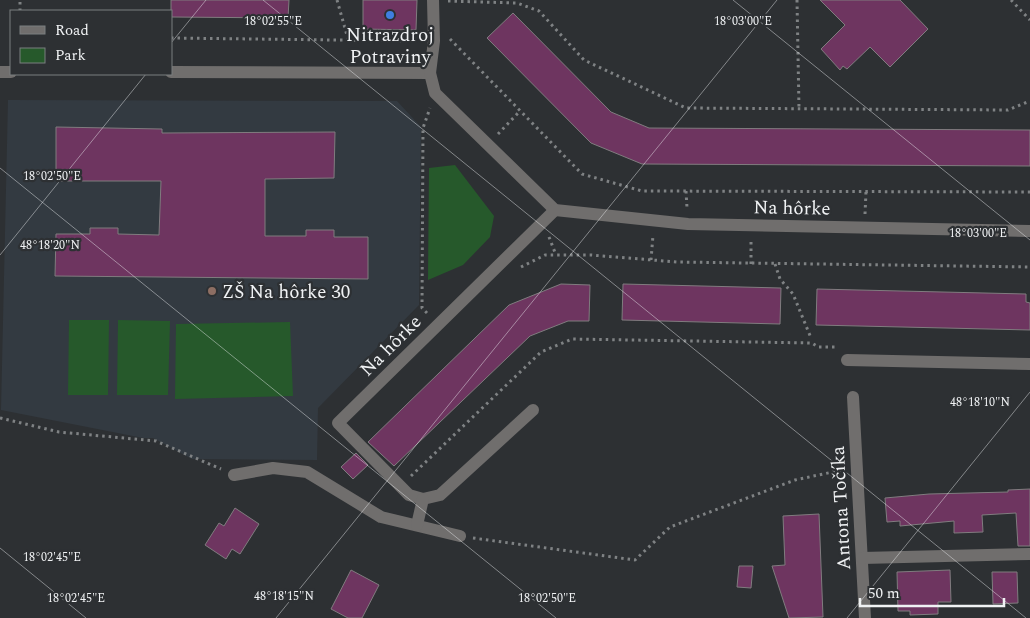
<svg xmlns="http://www.w3.org/2000/svg" width="1030" height="618" font-family="Spectral,serif">
<style>
.built{fill:#333a41}
.green{fill:#26592b}
.building{fill:#6e3560;stroke:#807c7f}
.lines{fill:none;stroke-linecap:round;stroke-linejoin:round}
.path{stroke:#7f8284;stroke-width:3;stroke-dasharray:2.5 4;stroke-linecap:butt}
.minor{stroke:#706e6d;stroke-width:12}
.ticks{fill:none;stroke:#f0f2f4;stroke-width:1;stroke-opacity:0.45}
.shop-dot{fill:#3f7fe0;stroke:#2d3033;stroke-width:2}
.education-dot{fill:#8d6e63;stroke:#2d3033;stroke-width:2}
.labels{text-anchor:middle;stroke-width:4.5;stroke-linejoin:round;paint-order:stroke}
.poi-label{font-size:19px;fill:#f0f2f4;stroke:#2d3033}
.street-label{font-size:19px;fill:#f0f2f4;stroke:#2d3033}
.ticks-label{font-size:12px;text-anchor:middle;fill:#f0f2f4;stroke:#2d3033;stroke-width:4.5;stroke-linejoin:round;paint-order:stroke}
</style>
<rect width="100%" height="100%" fill="#2d3033"/>
<path class="built" d="M8 100 397 101 421 127 419 305 318 408 317 460 192 459 153 438H143L1 410Z"/>
<g class="green">
<path d="M455 165 494 216 490 237 463 265 428 280 429 168Z"/>
<path d="M69 320H109L108 395H68Z"/>
<path d="M118 320 170 321 168 395H117Z"/>
<path d="M290 322 293 396 175 399 176 324Z"/>
</g>
<g class="building">
<path d="M171 0H289L288 18 171 17Z"/>
<path d="M363 0H417L416 30 363 29Z"/>
<path d="M820 0H900L928 29 890 67 870 47 847 69 843 66 840 70 821 49 845 25Z"/>
<path d="M513 13 611 112 649 128 1030 130V166L642 164 591 143 487 38Z"/>
<path d="M56 127 162 129V133L335 132 334 178 265 179V236H306V230H334V237H368V279L55 276 56 234H90V228H118V234L159 235 161 181H56Z"/>
<path d="M561 284 590 285 589 321H568L530 336 394 466 368 442 509 305Z"/>
<path d="M623 284 781 288 780 324 622 320Z"/>
<path d="M817 289 1026 294V302L1030 303V330L816 325Z"/>
<path d="M356 453 368 465 353 479 341 467Z"/>
<path d="M1030 489V546H1018L1016 513 982 515 983 532 954 533V521L900 526V521L887 522 885 498 929 494 1008 492V490Z"/>
<path d="M235 508 259 524 240 554 232 549 226 559 205 545 219 523 224 526Z"/>
<path d="M819 514 823 617 789 618 772 566 785 565 783 516Z"/>
<path d="M739 566H753L751 588 737 587Z"/>
<path d="M351 570 379 585 362 618H348L331 609Z"/>
<path d="M950 570 951 602H938V614L910 615V611H898L897 572Z"/>
<path d="M992 572H1017L1018 603 993 604Z"/>
</g>
<g class="lines">
<g class="path">
<path d="M337 0 348 39"/>
<path d="M797 0 799 109"/>
<path d="M1011 0 1030 20"/>
<path d="M448 1 517 3 539 11 584 60 686 108 1008 110 1030 101"/>
<path d="M20 11V0"/>
<path d="M171 38 418 41"/>
<path d="M450 39 582 174 642 191 1030 192"/>
<path d="M498 134 520 111"/>
<path d="M686 191 687 208"/>
<path d="M865 214 866 192"/>
<path d="M549 237 556 255"/>
<path d="M651 260 653 235"/>
<path d="M751 264V239"/>
<path d="M775 264 780 279 793 294 811 338"/>
<path d="M521 267 545 255H591L677 262 1030 267"/>
<path d="M427 313 422 308 423 128 430 108"/>
<path d="M0 418 59 432 156 441 221 469"/>
<path d="M411 476 541 352 572 339 812 343 818 347H838"/>
<path d="M473 538 635 560 670 527 795 480 842 470"/>
</g>
<g class="minor">
<path d="M0 72H11"/>
<path d="M171 72 430 73 435 93 555 210 688 224 1030 231"/>
<path d="M430 73 434 41 433 0"/>
<path d="M847 360 1030 364"/>
<path d="M853 397 865 618"/>
<path d="M533 410 440 495 423 499 409 495 338 423 555 210"/>
<path d="M234 475 273 468 307 472 381 517 460 536"/>
<path d="M417 525 423 499"/>
<path d="M862 558 1030 554"/>
</g>
</g>
<path class="ticks" d="M263 0 1026 618M733 0 1030 240M171 43 206 0M0 168 556 618M0 255 146 74M0 548 86 618M276 618 777 0M847 618 1030 392"/>
<circle class="shop-dot" cx="390" cy="15" r="5"/>
<circle class="education-dot" cx="212" cy="291" r="5"/>
<g class="labels">
<g class="poi-label">
<text x="390" y="41">Nitrazdroj<tspan x="390" dy="22">Potraviny</tspan></text>
<text x="222" y="298" text-anchor="start">ZŠ Na hôrke 30</text>
</g>
<g class="street-label">
<text transform="translate(792 207) rotate(1)" y="7">Na hôrke</text>
<text transform="translate(390 345) rotate(-45)" y="7">Na hôrke</text>
<text transform="translate(840 508) rotate(-93)" y="7">Antona Točíka</text>
</g>
</g>
<g class="ticks-label">
<text x="273" y="25">18°02'55"E</text>
<text x="743" y="25">18°03'00"E</text>
<text x="52" y="180">18°02'50"E</text>
<text x="978" y="237">18°03'00"E</text>
<text x="50" y="249">48°18'20"N</text>
<text x="980" y="406">48°18'10"N</text>
<text x="52" y="561">18°02'45"E</text>
<text x="284" y="600">48°18'15"N</text>
<text x="76" y="602">18°02'45"E</text>
<text x="547" y="602">18°02'50"E</text>
</g>
<rect x="10" y="10" width="162" height="65" fill="#2d3033" stroke="#7b7e80"/>
<rect x="20" y="26" width="25" height="8" fill="#706e6d" stroke="#7b7e80"/>
<text x="55" y="35" font-size="15" fill="#f0f2f4">Road</text>
<rect x="20" y="48" width="25" height="15" fill="#26592b" stroke="#7b7e80"/>
<text x="55" y="60" font-size="15" fill="#f0f2f4">Park</text>
<path d="M860 598v8h144v-8" fill="none" stroke="#f0f2f4" stroke-width="2.5"/>
<text x="868" y="598" font-size="15" fill="#f0f2f4" stroke="#2d3033" stroke-width="4" paint-order="stroke">50 m</text>
</svg>
